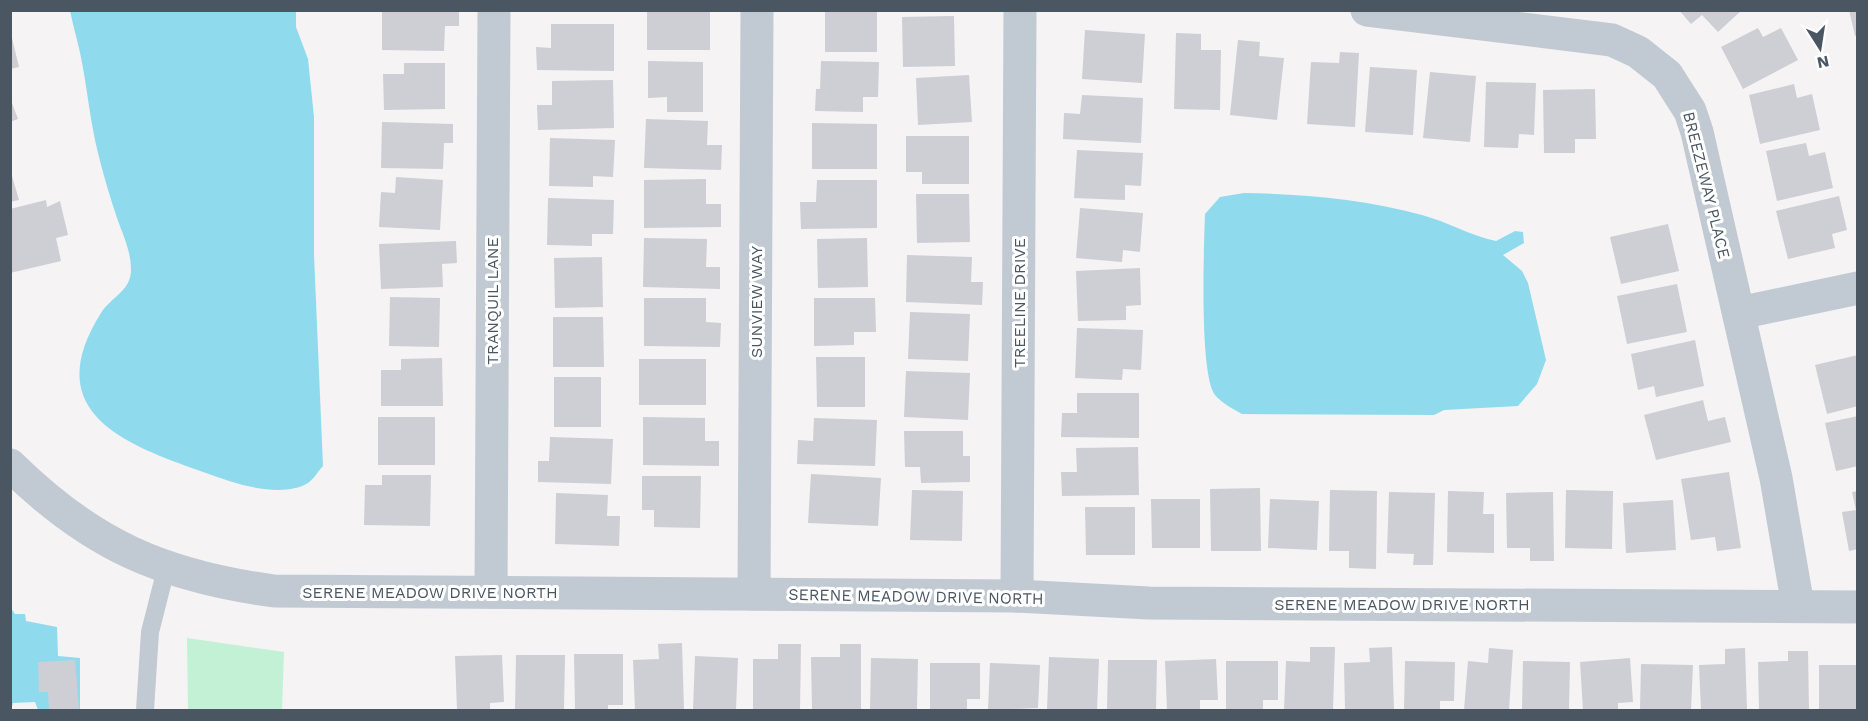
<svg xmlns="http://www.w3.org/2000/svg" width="1868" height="721" font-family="'Work Sans',sans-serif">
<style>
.green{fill:#c3f1d5}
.water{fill:#90daee}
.building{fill:#cdcfd5}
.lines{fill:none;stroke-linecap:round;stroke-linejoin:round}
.lane{stroke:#c1cad2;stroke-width:18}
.street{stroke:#c1cad2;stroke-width:33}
.labels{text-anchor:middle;stroke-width:6;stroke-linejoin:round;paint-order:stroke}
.street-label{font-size:16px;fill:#4a5661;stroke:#fff}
</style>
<rect width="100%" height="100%" fill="#f5f3f3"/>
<path class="green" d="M187 638 284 652 282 710H188Z"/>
<g class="water">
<path d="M70 11H296V27L308 59 314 117V255L323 466C318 471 314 479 308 483 287 496 251 488 229 481 147 451 31 424 101 313 110 298 131 291 131 270 131 251 123 235 117 218 110 197 103 174 98 153 91 125 88 96 83 68 80 49 74 30 70 11Z"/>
<path d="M1244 193C1305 194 1363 199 1422 215 1448 222 1471 236 1496 241L1515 231 1523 232 1524 243 1503 255 1522 271 1528 283 1546 360 1537 384 1518 406 1444 410 1434 415 1242 414C1233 409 1222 403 1215 395 1199 374 1204 245 1205 214L1220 197Z"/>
<path d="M10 607 15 614H25L26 621 57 627 58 656 80 658V710H38L35 702 13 703 11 710Z"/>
</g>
<g class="building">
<path d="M382 10H459V26H445L444 51 382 50Z"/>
<rect x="647" y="10" width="63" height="40"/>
<rect x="825" y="10" width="52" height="42"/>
<path d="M1679 10H1742L1718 32 1702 15 1691 24Z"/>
<path d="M1849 10H1858V35L1855 36Z"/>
<path d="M954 16 955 66 903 67 902 17Z"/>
<path d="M551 24H614V71L537 70 536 47 551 48Z"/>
<path d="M1758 28 1763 37 1781 28 1798 60 1743 89 1721 47Z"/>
<path d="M10 30 19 67 10 69Z"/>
<path d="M1085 30 1145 34 1142 83 1082 79Z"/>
<path d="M1176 33 1201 34V50H1221L1220 110 1174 109Z"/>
<path d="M1238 40 1260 42 1259 56 1284 58 1277 120 1230 115Z"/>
<path d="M1340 52 1359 53 1355 127 1307 124 1311 62 1339 63Z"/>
<path d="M648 61 703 62V112H667V97L648 98Z"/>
<path d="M821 61 879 62 878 97H863V112L815 111 816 89H820Z"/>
<path d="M404 63H445V109L384 110 383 74H404Z"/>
<path d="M1370 67 1417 70 1413 135 1365 132Z"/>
<path d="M1430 72 1476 76 1470 142 1423 138Z"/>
<path d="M969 75 972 122 918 125 916 78Z"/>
<path d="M613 80 614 128 538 130 537 105H552V81Z"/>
<path d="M1486 82 1536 83 1534 135 1519 134 1518 148 1484 147Z"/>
<path d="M1794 84 1797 98 1812 94 1820 130 1760 144 1749 95Z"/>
<path d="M1595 89 1596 139H1575V153H1544L1543 90Z"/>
<path d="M1082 95 1143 98 1141 143 1063 139 1064 113 1080 114Z"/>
<path d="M10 98 18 119 10 122Z"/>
<path d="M646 119 708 121 707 145H722L721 170 644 168Z"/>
<path d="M382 122 453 124V143H444L443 169 381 168Z"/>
<path d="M812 123 877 124V169H812Z"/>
<path d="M906 136H969V184H922V172H906Z"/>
<path d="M550 138 615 140 613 177 593 176V187L549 186Z"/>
<path d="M1806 143 1809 156 1825 152 1833 188 1777 201 1766 151Z"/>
<path d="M1077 150 1143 153 1141 186 1125 185V200L1074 198Z"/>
<path d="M10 169 19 200 10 202Z"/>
<path d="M396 177 443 180 440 230 379 227 381 192 395 193Z"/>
<path d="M706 179V204H721V227L644 228V180Z"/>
<path d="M817 180H877V228L801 229 800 202H816Z"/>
<path d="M916 194H969L970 242 917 243Z"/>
<path d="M1839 196 1847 230 1832 234 1835 248 1788 259 1776 211Z"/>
<path d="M548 198 614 200 613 234H592V246L547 245Z"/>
<path d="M46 200 47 207 60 201 68 235 56 238 61 261 10 273V209Z"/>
<path d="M1080 208 1143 213 1140 252 1123 250 1122 262 1076 258Z"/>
<path d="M1668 224 1679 271 1621 284 1610 237Z"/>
<path d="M644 238 707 239 706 267H720V289L643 287Z"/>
<path d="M867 238 868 287 818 288 817 239Z"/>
<path d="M456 241 457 263 442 264 443 287 381 289 379 244Z"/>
<path d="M907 255 972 257 971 282H983L982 305 906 302Z"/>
<path d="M602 257 603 307 555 308 554 258Z"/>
<path d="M1140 268 1141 305 1126 306V320L1078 321 1076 271Z"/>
<path d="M1677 284 1687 332 1627 344 1617 296Z"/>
<path d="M390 297 440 298 439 347 389 346Z"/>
<path d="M644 298H706V322L721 323 720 347 644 346Z"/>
<path d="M814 298H875L876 332H854V345L814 346Z"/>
<path d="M910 312 970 314 968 361 908 359Z"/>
<path d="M553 317H603L604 367H553Z"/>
<path d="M1077 328 1143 330 1141 370 1123 369 1122 380 1075 378Z"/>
<path d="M1695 340 1704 386 1656 397 1654 386 1638 390 1631 354Z"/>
<path d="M1858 355V406L1827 414 1815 365Z"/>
<path d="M816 357H865V407H817Z"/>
<path d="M442 358 443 406H381V370H401V359Z"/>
<rect x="639" y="359" width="67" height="46"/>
<path d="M906 371 970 373 968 420 904 417Z"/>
<rect x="554" y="377" width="47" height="50"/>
<path d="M1077 393H1139V438L1061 437 1062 413H1077Z"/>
<path d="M1703 400 1708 421 1725 417 1731 442 1656 460 1644 415Z"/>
<path d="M1858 416V466L1836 471 1825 423Z"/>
<rect x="378" y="417" width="57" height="48"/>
<path d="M643 417 705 418V441H719V466L643 465Z"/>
<path d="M814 418 877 420 875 466 797 464 798 440 813 441Z"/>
<path d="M904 431H963V456H970V482L921 483 920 467H905Z"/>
<path d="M550 437 613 439 611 484 538 482V461H549Z"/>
<path d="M1138 447 1139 495 1062 496 1061 472H1077L1076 448Z"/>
<path d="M1729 472 1741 548 1717 551 1715 537 1691 540 1681 479Z"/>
<path d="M811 474 881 478 878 526 808 523Z"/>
<path d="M382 475H431L430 526 364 525 365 485H382Z"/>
<path d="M642 476H701L700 528 654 527V510H642Z"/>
<path d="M1260 488 1261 551H1211L1210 489Z"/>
<path d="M912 490 963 491 962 541 910 540Z"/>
<path d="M1330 490 1377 491 1376 569 1349 568V551H1329Z"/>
<path d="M1566 490 1613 491 1612 549 1565 548Z"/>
<path d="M1448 491 1484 492 1483 514H1494V553L1447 552Z"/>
<path d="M1858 491V549L1849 551 1842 512 1856 510 1852 492Z"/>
<path d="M1389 492 1435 493 1433 565H1413L1414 554 1387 553Z"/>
<path d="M1553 492 1554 561H1530V548H1507L1506 493Z"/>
<path d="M556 493 608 495 607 516H620L619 546 555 544Z"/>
<path d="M1151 499H1200V548H1152Z"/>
<path d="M1270 499 1319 501 1317 550 1268 548Z"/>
<path d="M1673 500 1676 550 1626 553 1623 503Z"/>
<path d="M1085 507H1135V555H1086Z"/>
<path d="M682 643 684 710H635L633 660 659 659 658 644Z"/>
<path d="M778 644H801L800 710H753V659H778Z"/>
<path d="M840 644H861V710H812L811 657H840Z"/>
<path d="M1310 647H1335L1333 710H1284L1286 661 1310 662Z"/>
<path d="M1392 647 1394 710H1345L1344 663 1370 662 1369 648Z"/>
<path d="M1489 648 1513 650 1509 710H1464L1468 661 1488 663Z"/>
<path d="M1745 648 1747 710H1701L1699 665 1725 664V649Z"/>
<path d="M1788 651H1808L1809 710H1759L1758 662 1788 661Z"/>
<path d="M574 654H623V705H608V710H575Z"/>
<path d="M502 655 504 702 490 703V710H457L455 656Z"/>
<path d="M516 655H565L564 710H515Z"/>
<path d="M695 656 738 658 736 710H693Z"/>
<path d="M1049 657 1099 659 1097 710H1047Z"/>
<path d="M871 658 918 659 917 710H870Z"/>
<path d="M1630 658 1633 702 1618 703V710H1583L1580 662Z"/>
<path d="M1216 659 1218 700H1200V710H1167L1165 661Z"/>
<path d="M75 660 79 710H49L48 692H39L38 662Z"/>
<path d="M1108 660H1157L1156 710H1107Z"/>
<path d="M1226 661H1278V700H1263V710H1226Z"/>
<path d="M1405 661 1455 662 1454 701H1440V710H1404Z"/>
<path d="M1523 661 1570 662 1569 710H1522Z"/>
<path d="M930 663H980V699H967V710H930Z"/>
<path d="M990 663 1040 665 1038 708 988 710Z"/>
<path d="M1641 664 1693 665 1691 710H1640Z"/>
<rect x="1819" y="665" width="39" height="45"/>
</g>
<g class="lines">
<path class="lane" d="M145 710 150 632 166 569"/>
<g class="street">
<path d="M1367 10 1612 40 1638 52 1667 75 1690 111 1697 132 1776 478 1798 606"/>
<path d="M1739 313 1858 288"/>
<path d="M10 465C91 545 163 576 274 591L1017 596 1149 603 1858 607"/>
<path d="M491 592 494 10"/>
<path d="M754 594 757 10"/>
<path d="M1017 596 1020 10"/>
</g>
</g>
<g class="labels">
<g class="street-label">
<text transform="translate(1707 185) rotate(76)" y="6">BREEZEWAY PLACE</text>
<text transform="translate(492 301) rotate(-90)" y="6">TRANQUIL LANE</text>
<text transform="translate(756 302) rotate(-90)" y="6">SUNVIEW WAY</text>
<text transform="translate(1019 303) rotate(-90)" y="6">TREELINE DRIVE</text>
<text x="430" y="598">SERENE MEADOW DRIVE NORTH</text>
<text transform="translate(916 596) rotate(1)" y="6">SERENE MEADOW DRIVE NORTH</text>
<text x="1402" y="610">SERENE MEADOW DRIVE NORTH</text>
</g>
</g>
<rect width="1868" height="721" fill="none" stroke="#4a5661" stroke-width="24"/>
<g transform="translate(1820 48) rotate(168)" stroke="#ffffff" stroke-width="4.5" paint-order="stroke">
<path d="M0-4.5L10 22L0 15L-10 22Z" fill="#4a5661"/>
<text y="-9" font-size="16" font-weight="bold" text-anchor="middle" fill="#4a5661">N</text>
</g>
</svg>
